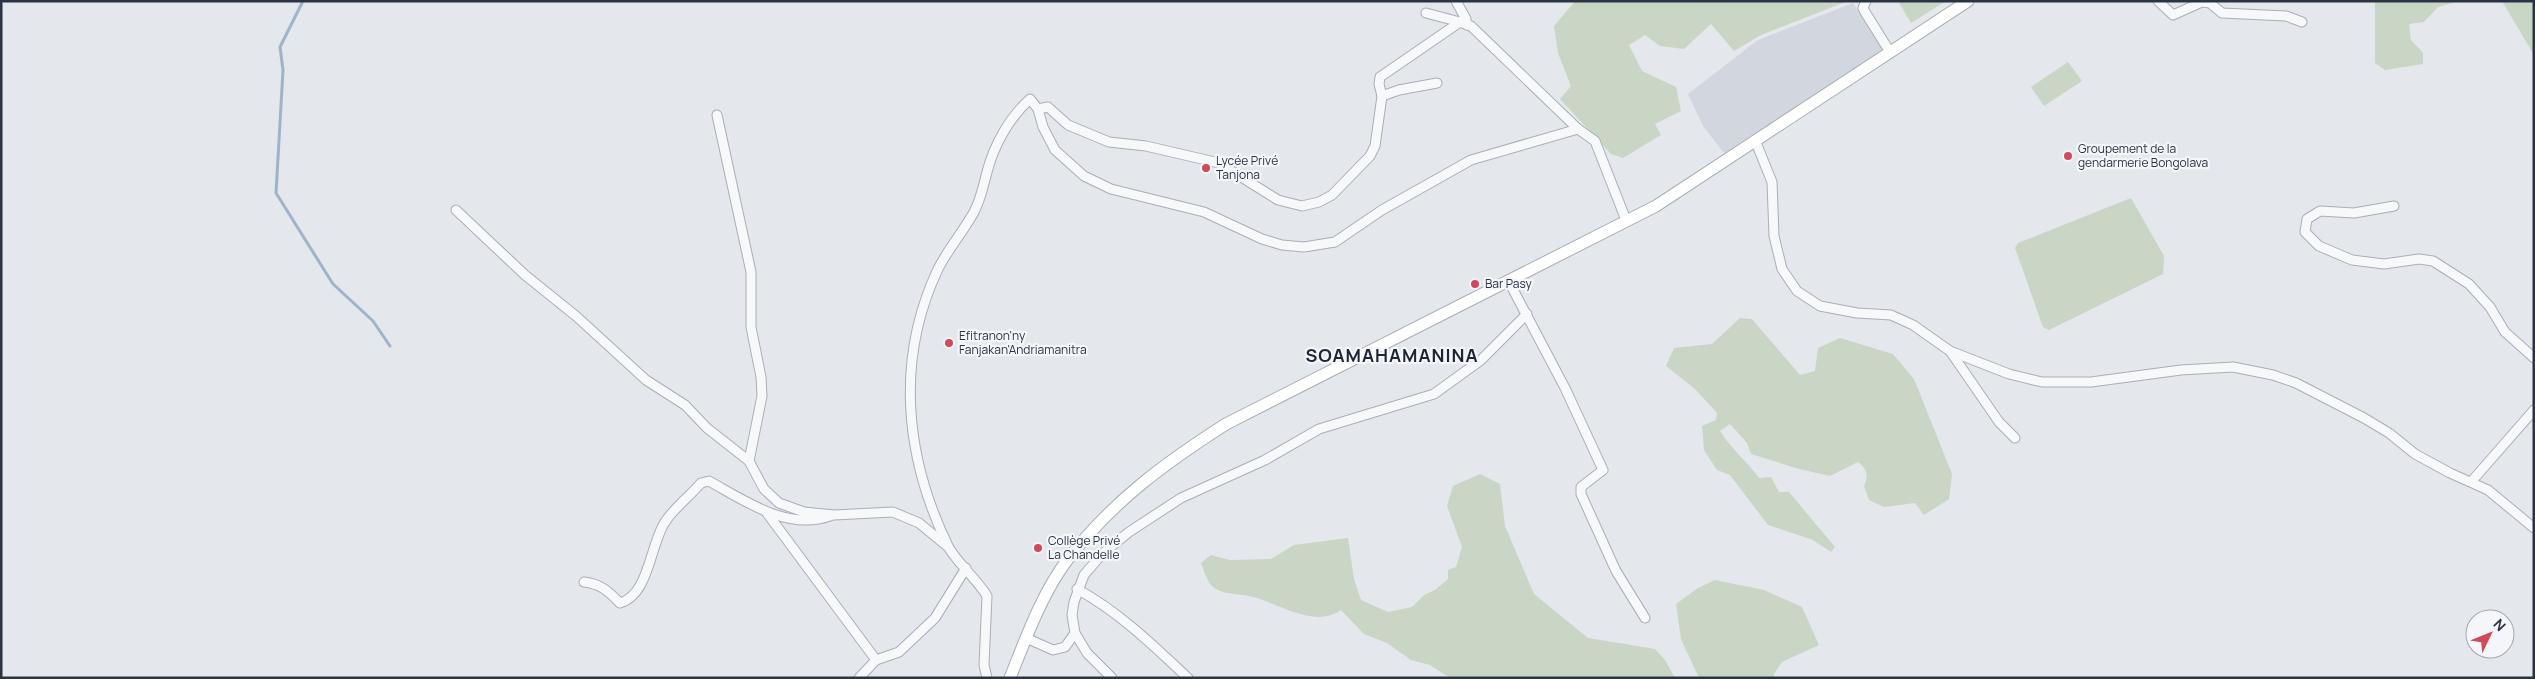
<svg xmlns="http://www.w3.org/2000/svg" width="2535" height="679" font-family="Manrope,sans-serif">
<style>
.built{fill:#d2d6de}
.green{fill:#c9d6c5}
.lines{fill:none;stroke-linecap:round;stroke-linejoin:round}
.stream{stroke:#9fb4cc;stroke-width:3}
.minor-casing{stroke:#a9aeb7;stroke-width:11}
.secondary-casing{stroke:#a9aeb7;stroke-width:13}
.minor{stroke:#f7f8fa;stroke-width:9}
.secondary{stroke:#fff;stroke-width:11}
.poi-dot{fill:#d1495b;stroke:#f4f6f9;stroke-width:2}
.labels{text-anchor:middle;stroke-width:4.5;stroke-linejoin:round;paint-order:stroke}
.poi-label{font-size:12px;fill:#2b3445;stroke:#f4f6f9;text-anchor:start}
.district-label{font-size:18px;font-weight:bold;letter-spacing:1px;fill:#1d2536;stroke:#f4f6f9}
</style>
<rect width="100%" height="100%" fill="#e4e7ec"/>
<path class="built" d="M1853 3 1884 51 1724 153 1703 126 1688 94 1758 40Z"/>
<g class="green">
<path d="M1575 1H1848L1761 35 1734 51 1711 24 1684 49 1660 46 1645 35 1629 45 1642 71 1676 87 1681 111 1655 124 1661 135 1623 158 1611 154 1560 99 1571 86 1558 53 1554 26Z"/>
<path d="M1898 1H1946L1911 23Z"/>
<path d="M2375 1H2459L2438 7 2424 22 2409 24 2411 40 2423 53V64L2385 70 2375 63Z"/>
<path d="M2502 1H2534V55Z"/>
<path d="M2068 62 2082 81 2044 106 2031 87Z"/>
<path d="M2131 198 2164 256 2163 274 2049 330 2043 327 2015 248 2018 243Z"/>
<path d="M1740 318 1752 319 1800 375 1815 371 1818 348 1840 338 1893 354 1914 379 1952 474 1949 499 1924 515 1915 503 1884 507 1869 500 1864 486C1869 475 1867 469 1858 462L1830 476 1799 469 1751 454 1747 443 1730 424 1720 431C1731 449 1747 461 1759 478L1771 477 1779 492H1789L1835 547 1831 552 1813 540 1768 525 1730 475 1717 470 1704 450 1702 426 1716 420 1717 413 1695 389 1666 366 1674 348 1712 344Z"/>
<path d="M1480 474 1500 484 1505 526 1534 594 1588 638 1655 649 1665 660 1675 678H1450L1430 665 1411 660 1387 643 1364 634 1341 610C1316 628 1282 606 1257 598 1242 593 1225 596 1213 587 1207 582 1204 570 1201 563L1211 555 1230 560 1271 559 1294 545 1348 538 1354 579 1361 600 1388 612 1412 607 1424 595 1435 590 1448 579V570L1456 567 1462 547 1447 506 1453 486Z"/>
<path d="M1715 580 1764 590 1802 607 1819 645 1782 662 1774 674V678H1699L1681 639 1676 604 1698 588Z"/>
</g>
<g class="lines">
<path class="stream" d="M303 1 280 47 283 70 276 193 333 284 373 321 390 346"/>
<defs>
<g id="minor">
<path d="M1456 1 1466 19 1467 25"/>
<path d="M1866 1 1863 8 1865 12 1890 52"/>
<path d="M2158 1 2173 15 2202 2 2210 3 2222 13 2286 16 2302 22"/>
<path d="M1426 13 1460 22"/>
<path d="M1382 96 1379 84 1380 77 1460 22 1471 26 1578 129 1595 141 1626 220"/>
<path d="M1038 109 1048 107 1068 125 1109 142 1146 146 1219 163 1278 200 1302 206 1319 202 1332 195 1370 156 1375 146 1382 96 1399 90 1437 83"/>
<path d="M717 115 751 272V327L761 377 762 396 749 461"/>
<path d="M1755 140 1772 182 1774 236 1782 269 1797 291 1820 306 1857 313 1891 315 1913 325 1950 351 1999 422 2015 438"/>
<path d="M2394 206 2354 213 2320 211 2307 219 2305 232 2319 246 2352 260 2384 264 2419 259 2433 261 2469 284 2490 307 2505 332 2534 358"/>
<path d="M456 210 525 275 576 316 646 380 685 405 707 428 749 461 764 489 779 503 804 512 834 515 893 512 919 523 947 546"/>
<path d="M1508 280 1565 388 1603 470 1581 487V494L1616 571 1645 618"/>
<path d="M1950 351 2009 374 2042 382H2091L2181 370 2233 367 2273 375 2296 383 2364 418 2389 433 2415 454 2450 473 2488 490 2534 528"/>
<path d="M2471 482 2534 410"/>
<path d="M767 513 876 660"/>
<path d="M584 582C601 584 608 591 620 603 649 595 650 545 665 522 674 508 690 496 701 483L709 481C745 501 787 531 830 516"/>
<path d="M1077 589C1119 612 1153 645 1188 678"/>
<path d="M1075 633 1087 653 1112 678"/>
<path d="M1026 638 1053 650 1065 647 1075 633 1072 615 1074 602 1084 575 1102 554 1129 532 1181 498 1265 460 1319 429 1434 394 1481 360 1527 314"/>
<path d="M859 678 876 660 899 652 935 618 966 568"/>
<path d="M987 678 984 665 987 596C977 579 956 562 948 546 905 457 895 360 938 269 948 249 963 232 974 212 981 199 983 187 987 172 994 145 1009 118 1030 99L1038 109 1043 127 1055 150 1084 176 1111 189 1204 212 1262 239 1282 245 1304 247 1335 242 1382 210 1471 160 1578 129"/>
</g>
<path id="secondary" d="M1010 678C1026 638 1042 593 1068 559 1113 501 1165 463 1226 424L1656 206 1968 1"/>
</defs>
<use href="#minor" class="minor-casing"/>
<use href="#secondary" class="secondary-casing"/>
<use href="#minor" class="minor"/>
<use href="#secondary" class="secondary"/>
</g>
<g class="poi-dot">
<circle cx="2068" cy="156" r="5"/>
<circle cx="1206" cy="168" r="5"/>
<circle cx="1475" cy="284" r="5"/>
<circle cx="949" cy="343" r="5"/>
<circle cx="1038" cy="548" r="5"/>
</g>
<g class="labels">
<g class="poi-label">
<text x="2078" y="153">Groupement de la<tspan x="2078" dy="14">gendarmerie Bongolava</tspan></text>
<text x="1216" y="165">Lycée Privé<tspan x="1216" dy="14">Tanjona</tspan></text>
<text x="1485" y="288">Bar Pasy</text>
<text x="959" y="340">Efitranon'ny<tspan x="959" dy="14">Fanjakan'Andriamanitra</tspan></text>
<text x="1048" y="545">Collège Privé<tspan x="1048" dy="14">La Chandelle</tspan></text>
</g>
<g class="district-label">
<text x="1392" y="362">SOAMAHAMANINA</text>
</g>
</g>
<rect width="2535" height="679" fill="none" stroke="#2b3445" stroke-width="5"/>
<g transform="translate(2490 634) rotate(47)"><circle r="24" fill="#f4f6f9" stroke="#a4a8b1"/>
<path d="M0-4L9 19L0 12L-9 19Z" fill="#d1495b"/>
<text y="-8" font-size="14" font-weight="bold" text-anchor="middle" fill="#2b3445">N</text>
</g>
</svg>
